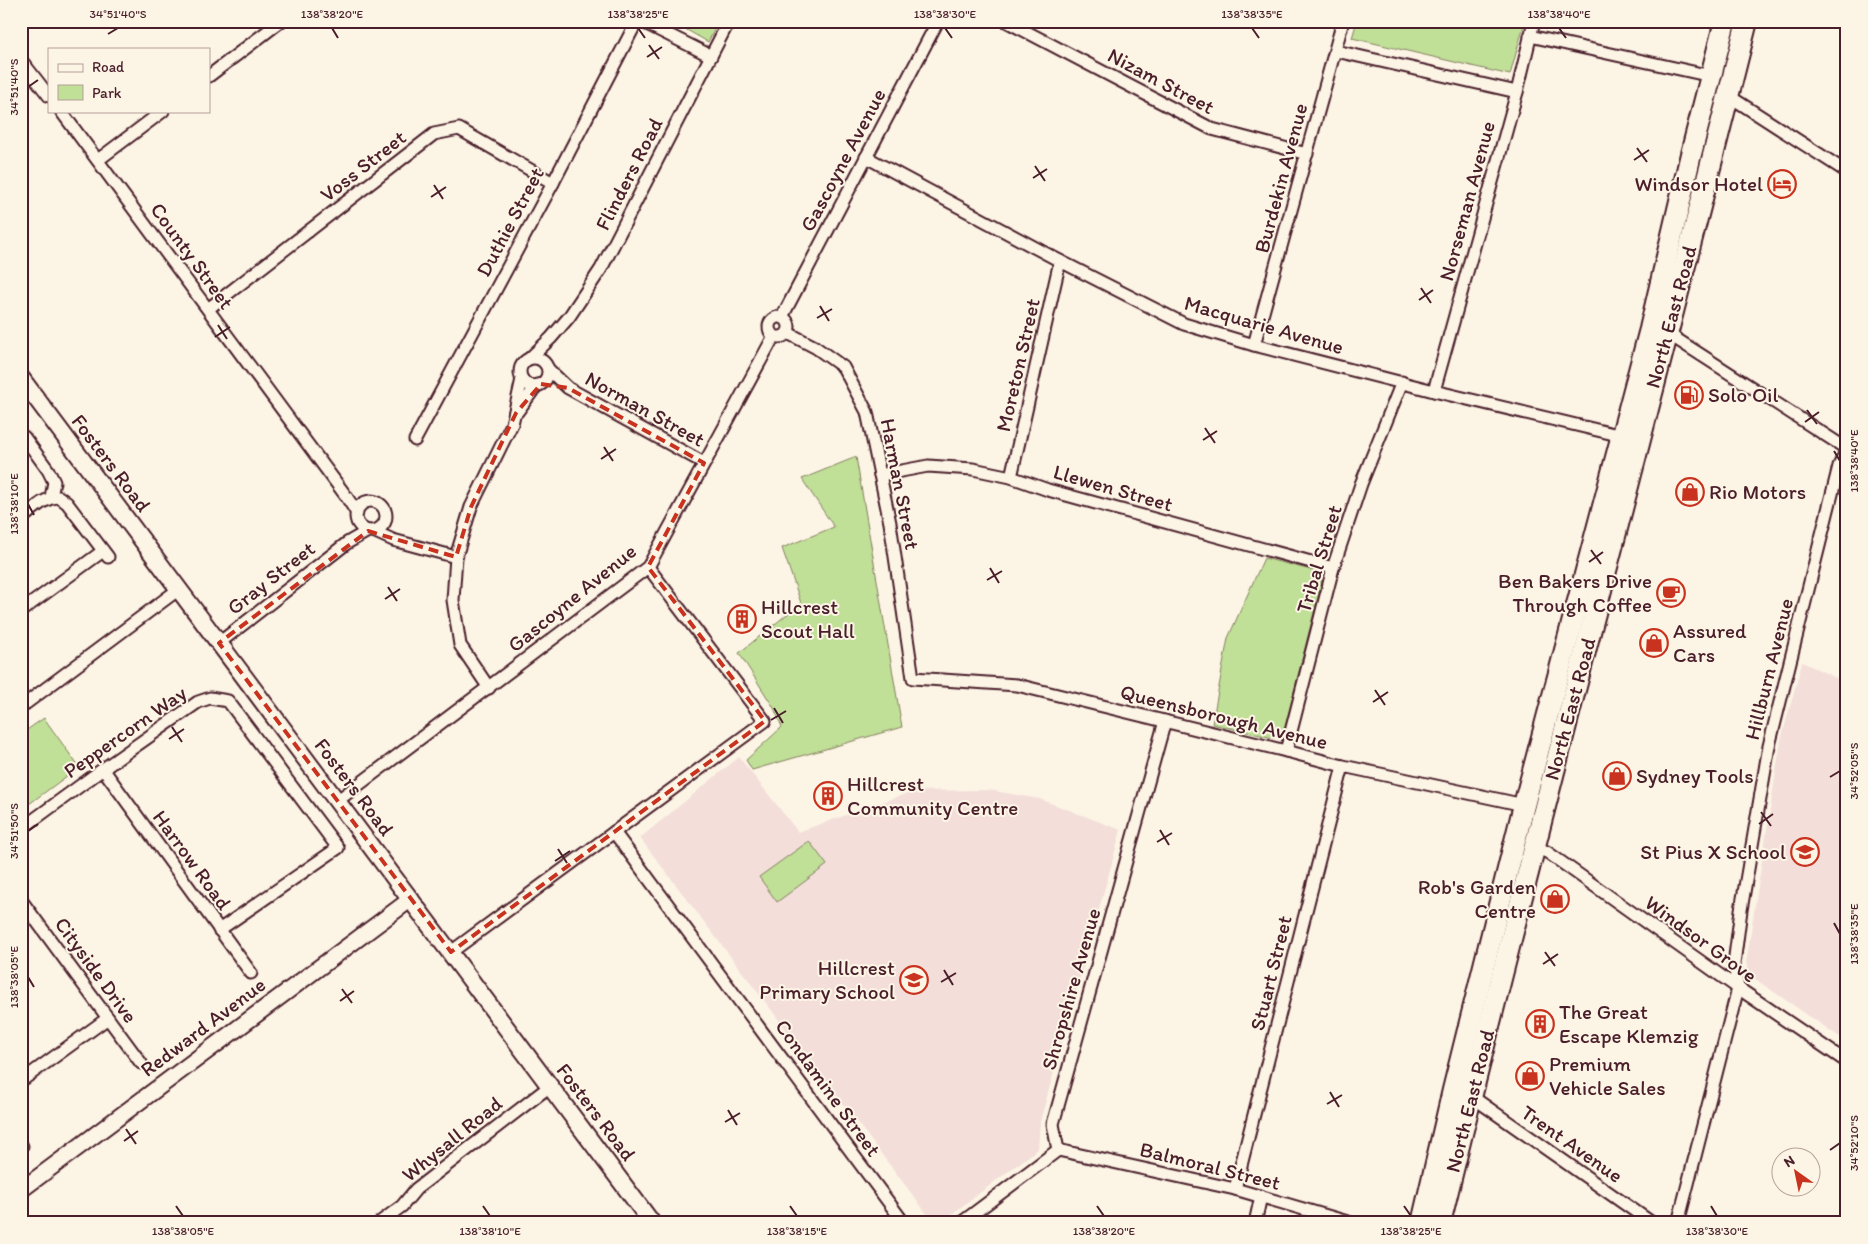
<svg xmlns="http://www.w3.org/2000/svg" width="1868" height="1244" font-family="Itim,sans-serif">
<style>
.built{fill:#f3deda}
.green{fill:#c0df97;stroke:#857f61}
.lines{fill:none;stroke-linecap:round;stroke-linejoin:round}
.minor-casing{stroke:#4a1f2b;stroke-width:15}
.tertiary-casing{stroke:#4a1f2b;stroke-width:19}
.secondary-casing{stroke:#4a1f2b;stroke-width:20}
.trunk-casing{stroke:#4a1f2b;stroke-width:24}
.minor{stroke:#fcf5e5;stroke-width:11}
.tertiary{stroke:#fcf5e5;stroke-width:15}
.secondary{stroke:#fcf5e5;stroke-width:16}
.trunk{stroke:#fcf5e5;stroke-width:20}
.marked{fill:none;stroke:#c8321e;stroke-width:4;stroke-dasharray:10 6;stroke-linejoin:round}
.ticks{fill:none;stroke:#4a1f2b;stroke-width:2}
.labels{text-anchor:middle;stroke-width:4;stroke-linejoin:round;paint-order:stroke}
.street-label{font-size:21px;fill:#4a1f2b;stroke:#fcf5e5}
.poi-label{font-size:21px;fill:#4a1f2b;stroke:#fcf5e5;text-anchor:start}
.neatline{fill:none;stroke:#4a1f2b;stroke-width:2}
.ticks-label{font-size:12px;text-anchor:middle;fill:#4a1f2b}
</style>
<rect width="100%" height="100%" fill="#fcf5e5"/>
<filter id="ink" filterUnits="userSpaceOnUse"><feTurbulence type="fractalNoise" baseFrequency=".02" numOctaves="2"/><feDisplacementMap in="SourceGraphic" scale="10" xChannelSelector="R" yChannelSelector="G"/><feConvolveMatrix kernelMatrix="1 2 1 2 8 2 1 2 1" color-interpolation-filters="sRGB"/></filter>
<g filter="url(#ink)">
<g class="built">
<path d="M1802 662 1847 683V1042L1752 977 1746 963 1781 740Z"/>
<path d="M739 757 798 832 914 791 989 790 1040 799 1121 830 1040 1122 1038 1149 940 1223H934L640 838Z"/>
</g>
<g class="green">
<path d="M671 21H719L708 42Z"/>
<path d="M1357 21H1525L1510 75 1352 38Z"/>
<path d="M856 457 902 727 752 770 746 760 782 727 774 708 739 653 801 603 782 548 834 527 802 479Z"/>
<path d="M1264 558 1315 571 1322 581 1284 731 1273 738 1212 724 1228 638Z"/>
<path d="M44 718 79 767 21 810V734Z"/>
<path d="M809 841 827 865 777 902 759 877Z"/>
</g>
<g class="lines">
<defs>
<g id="minor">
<path d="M641 21 711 56"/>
<path d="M1006 21 1212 129 1307 154"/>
<path d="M1530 36 1711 76"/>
<path d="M1336 51 1517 92"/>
<path d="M21 60 49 96"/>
<path d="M209 76 281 21"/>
<path d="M1729 96 1847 172"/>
<path d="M61 111 346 496 357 513"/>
<path d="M866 157 1060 261 1184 324 1254 345 1434 391 1622 436"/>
<path d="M98 160 163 111"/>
<path d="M208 309 434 134 459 129 553 183"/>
<circle cx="779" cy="327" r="10"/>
<path d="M782 317 938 21"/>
<path d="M788 333 815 347 843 367 867 412 890 523 913 678 1017 685 1286 751 1343 766 1524 805"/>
<path d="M1667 333 1847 449 1839 466 1769 746 1741 910 1734 964 1738 988 1678 1223"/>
<path d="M1254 345 1343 21"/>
<circle cx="534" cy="372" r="14"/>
<path d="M530 358 551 338 569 317 601 269 729 21"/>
<path d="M548 369 568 388 704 463"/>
<path d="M1434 391 1517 92 1534 21"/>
<path d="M517 412 537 385"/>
<path d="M24 437 48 470 54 482 51 497"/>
<path d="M415 440 553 183 637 21"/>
<path d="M880 475 928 466 973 469 1011 477 1048 490 1333 568"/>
<path d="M1011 477 1060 261"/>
<circle cx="371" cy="516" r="15"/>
<path d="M21 519C33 510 44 497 59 497L67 503 108 557"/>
<path d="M373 531 393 540 456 557"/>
<path d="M21 611 103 551"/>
<path d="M219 643 347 543 368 531"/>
<path d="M489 688 460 645 453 600 456 557 471 507 512 424 522 379"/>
<path d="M21 707 179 589"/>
<path d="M1286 751 1333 568 1361 484 1402 382"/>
<path d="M103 769 251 973"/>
<path d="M337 801 648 567 774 336"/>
<path d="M21 829 103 769 198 702 210 698 228 701 338 848 219 930"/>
<path d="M614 832 904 1223"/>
<path d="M1534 847 1547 852 1738 988 1847 1062"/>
<path d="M21 900 141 1063"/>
<path d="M451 952 765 721 648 567"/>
<path d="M21 1081 108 1018"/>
<path d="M1471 1096 1652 1223"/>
<path d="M21 1146H22"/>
<path d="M1058 1150 1053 1124 1165 721"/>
<path d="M1058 1150 1235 1189 1351 1223"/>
<path d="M1235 1189 1343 766"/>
<path d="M379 1223 402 1206 416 1189 550 1086"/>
<path d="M961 1223 1058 1150"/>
<path d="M1255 1223 1261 1196"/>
</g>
<path id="tertiary" d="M21 1190 411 899"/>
<path id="secondary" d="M21 378 652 1223"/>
<g id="trunk">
<path d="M1422 1223 1453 1090 1524 805 1650 329 1691 154 1725 21"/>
<path d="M1440 1223C1538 821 1647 422 1747 21"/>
</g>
</defs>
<use href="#minor" class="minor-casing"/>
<use href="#tertiary" class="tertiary-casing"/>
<use href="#secondary" class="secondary-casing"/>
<use href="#trunk" class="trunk-casing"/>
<use href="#minor" class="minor"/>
<use href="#tertiary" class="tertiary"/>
<use href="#secondary" class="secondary"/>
<use href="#trunk" class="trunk"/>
</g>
</g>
<path class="marked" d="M541 384 568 388 704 463 648 567 765 721 451 952 219 643 368 531 456 557 471 507 516 413Z"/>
<path class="ticks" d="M332 28 338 38M638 28 645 38M945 28 952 38M1252 28 1259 38M1559 28 1566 38M108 34 118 28M649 45 659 59M647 57 662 47M28 87 38 80M1637 148 1647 162M1634 160 1649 150M1035 166 1045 181M1033 178 1047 169M434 185 443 199M431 197 446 187M1421 288 1431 303M1419 300 1433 290M820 306 829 321M817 318 832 309M218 325 227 339M215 337 230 327M1807 410 1817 424M1805 422 1819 412M1205 428 1215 443M1203 440 1217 431M604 447 613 461M1834 451 1840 461M601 459 616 449M28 504 34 515M1591 550 1601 564M1589 562 1603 552M990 568 999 583M987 580 1002 571M388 587 397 601M385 599 400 589M1375 690 1385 705M1373 702 1388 692M774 708 783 723M771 720 786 711M172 727 182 742M169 739 184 729M1830 777 1840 771M1761 812 1771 826M1759 824 1773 814M1160 830 1169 845M28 831 38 824M1157 842 1172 833M558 849 567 863M555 861 570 851M1834 923 1840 934M1545 952 1555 966M1543 964 1558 954M944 970 953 985M28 977 34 987M941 982 956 973M342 989 352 1003M340 1001 354 991M1330 1092 1339 1107M1327 1104 1342 1095M728 1110 737 1125M725 1122 740 1113M126 1129 136 1144M124 1141 138 1131M1830 1150 1840 1143M176 1206 183 1216M483 1206 490 1216M790 1206 797 1216M1097 1206 1104 1216M1404 1206 1411 1216M1711 1206 1717 1216"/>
<defs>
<symbol id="hotel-ring" viewBox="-11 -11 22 22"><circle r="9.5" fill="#fcf5e5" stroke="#c8321e" stroke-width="1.5"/><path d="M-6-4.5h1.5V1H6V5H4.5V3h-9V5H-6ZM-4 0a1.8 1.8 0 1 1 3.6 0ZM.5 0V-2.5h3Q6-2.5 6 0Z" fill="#c8321e"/></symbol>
<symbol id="fuel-ring" viewBox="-11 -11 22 22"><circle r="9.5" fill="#fcf5e5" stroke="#c8321e" stroke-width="1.5"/><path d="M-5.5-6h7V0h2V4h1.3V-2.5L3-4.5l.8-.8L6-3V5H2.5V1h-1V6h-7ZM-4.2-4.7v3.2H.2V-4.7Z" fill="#c8321e"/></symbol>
<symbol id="shop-ring" viewBox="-11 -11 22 22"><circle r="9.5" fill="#fcf5e5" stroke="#c8321e" stroke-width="1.5"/><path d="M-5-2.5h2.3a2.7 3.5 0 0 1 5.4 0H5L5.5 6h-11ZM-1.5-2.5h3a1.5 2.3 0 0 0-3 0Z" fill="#c8321e"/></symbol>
<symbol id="cafe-ring" viewBox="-11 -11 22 22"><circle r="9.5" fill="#fcf5e5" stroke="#c8321e" stroke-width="1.5"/><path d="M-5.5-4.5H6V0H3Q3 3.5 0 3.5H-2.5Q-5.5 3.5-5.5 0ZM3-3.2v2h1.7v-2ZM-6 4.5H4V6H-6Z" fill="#c8321e"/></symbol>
<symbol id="building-ring" viewBox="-11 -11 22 22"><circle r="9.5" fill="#fcf5e5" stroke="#c8321e" stroke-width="1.5"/><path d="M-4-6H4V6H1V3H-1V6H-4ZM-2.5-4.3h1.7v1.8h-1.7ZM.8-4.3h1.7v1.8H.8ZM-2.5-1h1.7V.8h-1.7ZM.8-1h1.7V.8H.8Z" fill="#c8321e"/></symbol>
<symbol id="school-ring" viewBox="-11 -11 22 22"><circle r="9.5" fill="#fcf5e5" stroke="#c8321e" stroke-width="1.5"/><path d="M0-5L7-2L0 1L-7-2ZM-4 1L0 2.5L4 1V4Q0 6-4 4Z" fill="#c8321e"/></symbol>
</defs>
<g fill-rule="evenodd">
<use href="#hotel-ring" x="1766" y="168" width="32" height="32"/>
<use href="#fuel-ring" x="1673" y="379" width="32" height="32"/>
<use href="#shop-ring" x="1674" y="476" width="32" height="32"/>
<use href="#cafe-ring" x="1655" y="577" width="32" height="32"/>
<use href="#building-ring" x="726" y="603" width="32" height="32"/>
<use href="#shop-ring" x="1638" y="627" width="32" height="32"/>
<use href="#shop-ring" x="1601" y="760" width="32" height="32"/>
<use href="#building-ring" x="812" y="780" width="32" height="32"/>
<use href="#school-ring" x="1789" y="836" width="32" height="32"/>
<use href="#shop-ring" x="1539" y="883" width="32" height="32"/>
<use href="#school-ring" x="898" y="964" width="32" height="32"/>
<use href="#building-ring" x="1524" y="1008" width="32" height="32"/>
<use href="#shop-ring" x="1514" y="1060" width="32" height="32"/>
</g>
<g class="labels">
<g class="street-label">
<text transform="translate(1161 81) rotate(28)" y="7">Nizam Street</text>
<text transform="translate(843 160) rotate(-62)" y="7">Gascoyne Avenue</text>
<text transform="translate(363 166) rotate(-38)" y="7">Voss Street</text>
<text transform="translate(629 174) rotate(-63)" y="7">Flinders Road</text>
<text transform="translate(1281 178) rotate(-75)" y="7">Burdekin Avenue</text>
<text transform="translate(1467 201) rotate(-75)" y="7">Norseman Avenue</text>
<text transform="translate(510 222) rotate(-62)" y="7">Duthie Street</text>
<text transform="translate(192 256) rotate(54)" y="7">County Street</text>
<text transform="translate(1671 317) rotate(-75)" y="7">North East Road</text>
<text transform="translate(1264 325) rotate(16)" y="7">Macquarie Avenue</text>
<text transform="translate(1018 365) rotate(-77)" y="7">Moreton Street</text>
<text transform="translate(645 409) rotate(29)" y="7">Norman Street</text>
<text transform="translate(111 463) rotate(53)" y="7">Fosters Road</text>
<text transform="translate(900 484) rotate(79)" y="7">Harman Street</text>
<text transform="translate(1113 488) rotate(16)" y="7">Llewen Street</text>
<text transform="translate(1319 559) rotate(-73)" y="7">Tribal Street</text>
<text transform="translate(271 578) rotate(-38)" y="7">Gray Street</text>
<text transform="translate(572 598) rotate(-39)" y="7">Gascoyne Avenue</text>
<text transform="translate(1769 669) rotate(-76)" y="7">Hillburn Avenue</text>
<text transform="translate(1570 709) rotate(-75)" y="7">North East Road</text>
<text transform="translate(1224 717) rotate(14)" y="7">Queensborough Avenue</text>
<text transform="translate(125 732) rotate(-35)" y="7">Peppercorn Way</text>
<text transform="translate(354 787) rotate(53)" y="7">Fosters Road</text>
<text transform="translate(192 860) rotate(54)" y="7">Harrow Road</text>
<text transform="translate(1701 939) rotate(36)" y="7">Windsor Grove</text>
<text transform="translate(96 970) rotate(54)" y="7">Cityside Drive</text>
<text transform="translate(1271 973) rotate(-76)" y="7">Stuart Street</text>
<text transform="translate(1071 989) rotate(-74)" y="7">Shropshire Avenue</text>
<text transform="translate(203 1027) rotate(-37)" y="7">Redward Avenue</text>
<text transform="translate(828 1088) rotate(54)" y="7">Condamine Street</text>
<text transform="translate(1470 1101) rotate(-76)" y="7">North East Road</text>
<text transform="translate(596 1112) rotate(53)" y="7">Fosters Road</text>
<text transform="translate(452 1139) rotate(-39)" y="7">Whysall Road</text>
<text transform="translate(1572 1144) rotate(35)" y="7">Trent Avenue</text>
<text transform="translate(1210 1166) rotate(14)" y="7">Balmoral Street</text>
</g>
<g class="poi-label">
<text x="1763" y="191" text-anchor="end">Windsor Hotel</text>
<text x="1708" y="402">Solo Oil</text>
<text x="1709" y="499">Rio Motors</text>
<text x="1652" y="588" text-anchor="end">Ben Bakers Drive<tspan x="1652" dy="24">Through Coffee</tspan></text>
<text x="761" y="614">Hillcrest<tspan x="761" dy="24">Scout Hall</tspan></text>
<text x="1673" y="638">Assured<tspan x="1673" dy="24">Cars</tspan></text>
<text x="1636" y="783">Sydney Tools</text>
<text x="847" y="791">Hillcrest<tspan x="847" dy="24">Community Centre</tspan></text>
<text x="1786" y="859" text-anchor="end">St Pius X School</text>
<text x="1536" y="894" text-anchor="end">Rob's Garden<tspan x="1536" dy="24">Centre</tspan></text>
<text x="895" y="975" text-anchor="end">Hillcrest<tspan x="895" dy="24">Primary School</tspan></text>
<text x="1559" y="1019">The Great<tspan x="1559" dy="24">Escape Klemzig</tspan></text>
<text x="1549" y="1071">Premium<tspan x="1549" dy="24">Vehicle Sales</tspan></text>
</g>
</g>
<rect width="1868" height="1244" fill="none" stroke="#fcf5e5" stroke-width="55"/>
<rect x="48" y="48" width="162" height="65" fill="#fcf5e5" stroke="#b59f9b"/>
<rect x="58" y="64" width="25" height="8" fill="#fcf5e5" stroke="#b59f9b"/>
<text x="92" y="72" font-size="15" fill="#4a1f2b">Road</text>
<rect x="58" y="85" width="25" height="15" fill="#c0df97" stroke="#b59f9b"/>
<text x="92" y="98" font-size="15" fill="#4a1f2b">Park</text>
<g transform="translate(1796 1172) rotate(327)"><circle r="24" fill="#fcf5e5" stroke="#b59f9b"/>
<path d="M0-4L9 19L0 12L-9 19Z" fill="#c8321e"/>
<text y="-8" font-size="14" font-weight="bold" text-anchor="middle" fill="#4a1f2b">N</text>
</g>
<rect x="28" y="28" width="1812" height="1188" class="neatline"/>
<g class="ticks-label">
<text x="118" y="18">34°51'40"S</text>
<text x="332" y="18">138°38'20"E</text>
<text x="638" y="18">138°38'25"E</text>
<text x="945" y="18">138°38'30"E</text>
<text x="1252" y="18">138°38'35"E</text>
<text x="1559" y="18">138°38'40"E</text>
<text transform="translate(14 87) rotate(-90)" y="4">34°51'40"S</text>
<text transform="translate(1854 461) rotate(-90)" y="4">138°38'40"E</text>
<text transform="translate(14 504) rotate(-90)" y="4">138°38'10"E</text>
<text transform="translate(1854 771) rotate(-90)" y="4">34°52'05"S</text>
<text transform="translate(14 831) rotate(-90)" y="4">34°51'50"S</text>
<text transform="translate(1854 934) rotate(-90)" y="4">138°38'35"E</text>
<text transform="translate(14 977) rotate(-90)" y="4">138°38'05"E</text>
<text transform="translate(1854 1143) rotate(-90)" y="4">34°52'10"S</text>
<text x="183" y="1235">138°38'05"E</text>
<text x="490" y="1235">138°38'10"E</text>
<text x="797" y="1235">138°38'15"E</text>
<text x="1104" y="1235">138°38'20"E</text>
<text x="1411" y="1235">138°38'25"E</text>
<text x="1717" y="1235">138°38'30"E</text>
</g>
</svg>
